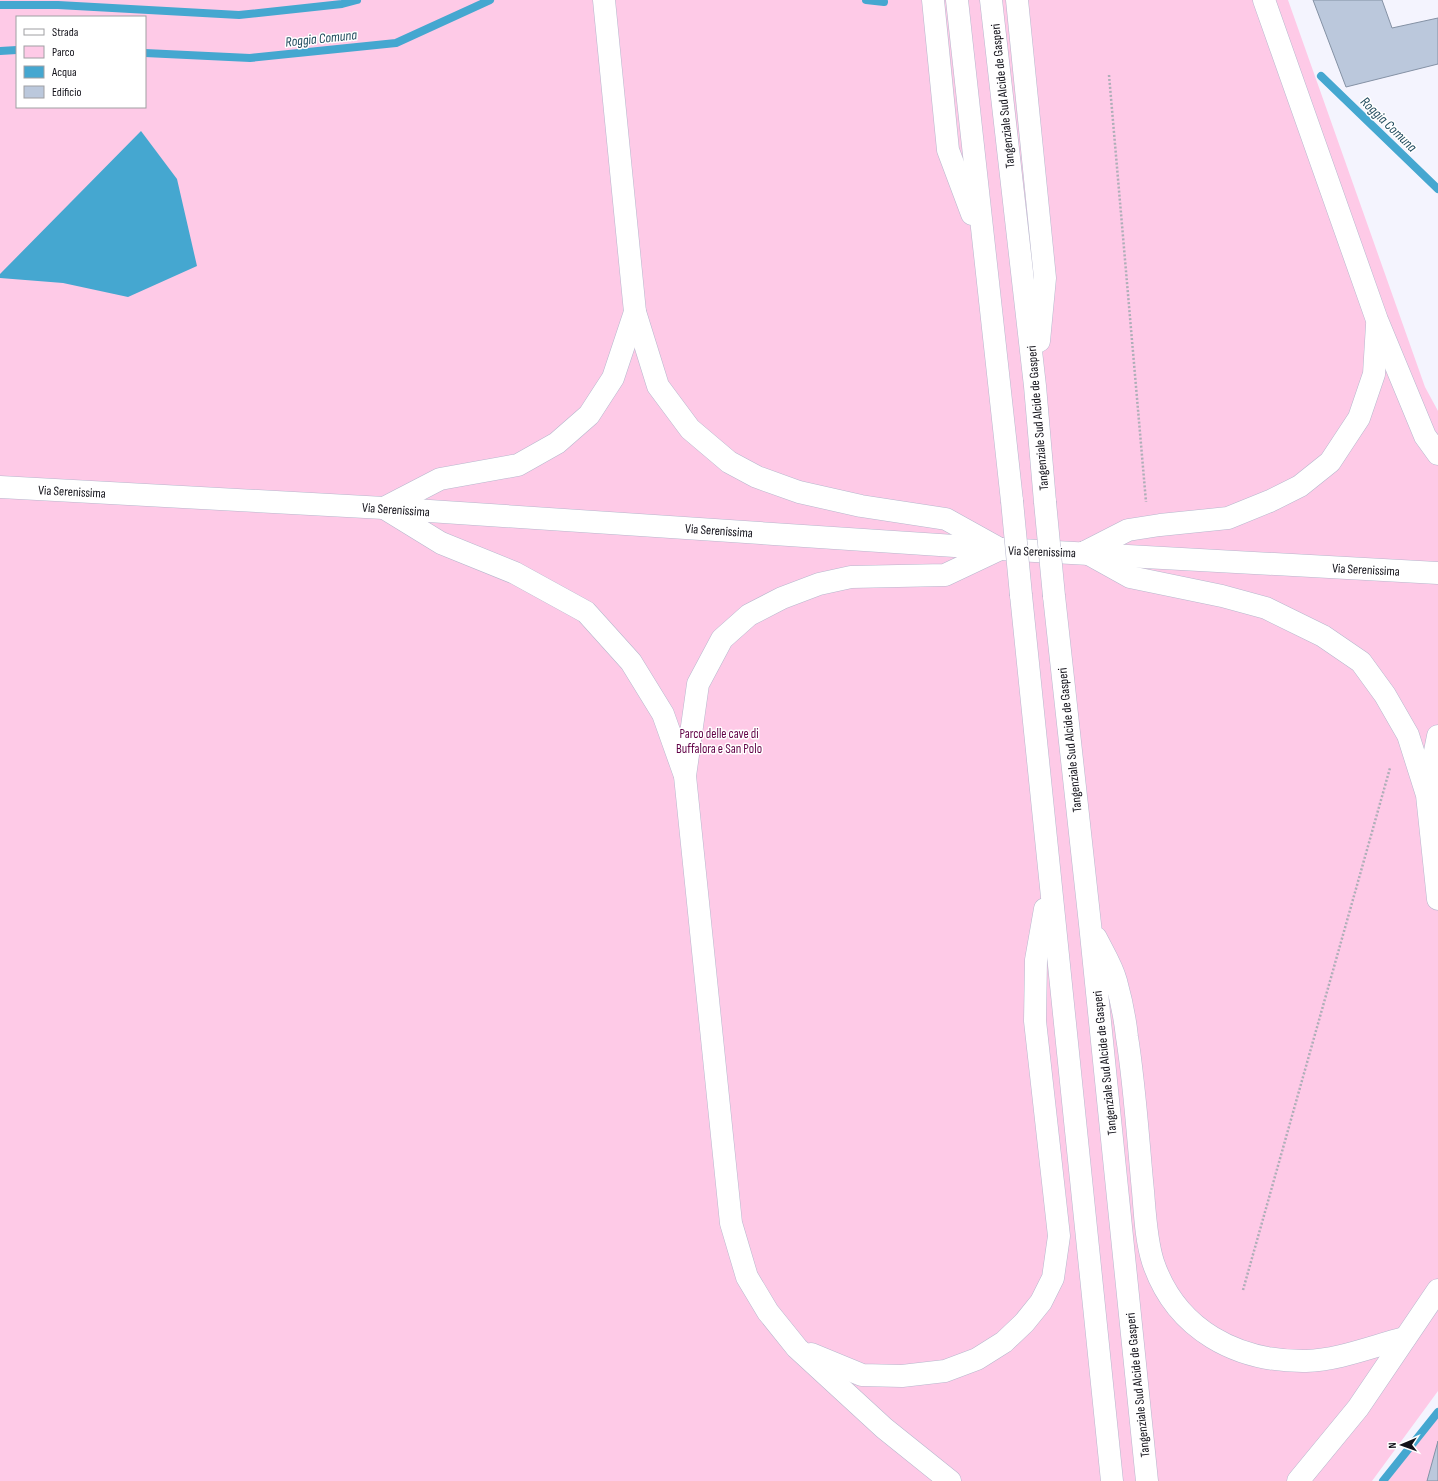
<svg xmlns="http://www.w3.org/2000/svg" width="1438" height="1481" font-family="'Sofia Sans Condensed',sans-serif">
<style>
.green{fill:#fecae7;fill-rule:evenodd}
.water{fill:#45a7d0}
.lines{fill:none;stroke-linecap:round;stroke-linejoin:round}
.stream{stroke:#45a7d0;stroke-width:8}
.building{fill:#bbc8dc;stroke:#8491a4}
.secondary-casing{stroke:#b7b7cd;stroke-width:23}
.primary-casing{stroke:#b7b7cd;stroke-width:23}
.highway-casing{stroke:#b7b7cd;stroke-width:23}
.path{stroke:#aeaeb8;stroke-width:2.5;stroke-dasharray:2 2;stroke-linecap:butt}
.secondary{stroke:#fff;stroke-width:22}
.primary{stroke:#fff;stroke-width:22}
.highway{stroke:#fff;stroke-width:22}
.highway-bridge-casing{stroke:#b7b7cd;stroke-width:23;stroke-linecap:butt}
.highway-bridge{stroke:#fff;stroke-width:22}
.labels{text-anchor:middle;stroke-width:3;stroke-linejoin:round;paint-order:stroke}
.street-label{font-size:13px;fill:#121119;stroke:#fff}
.park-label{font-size:13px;fill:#620347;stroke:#fff}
.water-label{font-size:14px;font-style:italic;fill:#224c5e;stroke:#fff}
</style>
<rect width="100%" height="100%" fill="#f4f4fe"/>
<g class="green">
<path d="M0 0H1288L1425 387 1438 411V1391L1372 1481H0ZM17 17H145V107H17Z"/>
<path d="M1438 1411V1481H1388Z"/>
</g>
<path class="water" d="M141 131 177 179 197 266 128 297 63 283 0 278V274Z"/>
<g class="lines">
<g class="stream">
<path d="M866 0 884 2"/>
<path d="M0 5H58L239 15 342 4 357 0"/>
<path d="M0 51 17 50"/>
<path d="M145 53 250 58 396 43 490 0"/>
<path d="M1321 76 1438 189"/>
<path d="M1383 1481 1438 1412"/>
</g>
</g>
<g class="building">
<path d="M1313 0H1382L1392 28 1438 18V64L1346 87Z"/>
<path d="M1438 1441V1481H1427Z"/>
</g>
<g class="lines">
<defs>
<path id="secondary" d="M0 487 384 508 1000 549"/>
<path id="primary" d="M1000 549 1438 573"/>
<g id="highway">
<path d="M604 0 635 312 658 386 690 429 729 462 757 477 799 492 861 506 946 519 1000 549"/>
<path d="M933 0 948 150 972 214"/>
<path d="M957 0 1012 501"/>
<path d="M991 0 1035 386 1045 502"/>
<path d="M1017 0 1045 278 1039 341"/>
<path d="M1264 0 1377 320 1425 436 1438 454"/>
<path d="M384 508 441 543 515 573 586 612 631 662 663 714 684 773"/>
<path d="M384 508 440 479 518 465 557 443 589 415 613 378 635 312"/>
<path d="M1085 552 1130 577 1222 596 1266 608 1323 636 1361 662 1385 695 1408 735 1427 795 1438 899"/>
<path d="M1085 552 1128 530 1160 525 1228 518 1270 501 1300 486 1330 462 1359 418 1374 374 1377 325"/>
<path d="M1021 595 1112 1481"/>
<path d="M1054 596 1090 924 1147 1481"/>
<path d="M1427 792 1438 736"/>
<path d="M1096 938C1103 952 1112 966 1116 981 1121 999 1125 1018 1127 1037 1135 1087 1138 1140 1143 1191 1145 1214 1146 1240 1153 1262 1176 1330 1237 1362 1306 1361 1339 1360 1373 1346 1405 1338"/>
<path d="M811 1354 862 1375 902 1376 945 1371 977 1359 1004 1342 1024 1323 1041 1302 1053 1278 1059 1236 1035 1021 1036 960 1045 909"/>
<path d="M950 1481 884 1428 797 1348 768 1312 747 1277 731 1223 685 776 698 684 722 639 749 615 782 598 819 584 851 577 945 575 1000 549"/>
<path d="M1298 1481 1358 1408 1438 1290"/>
</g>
</defs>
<use href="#secondary" class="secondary-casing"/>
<use href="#primary" class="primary-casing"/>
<use href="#highway" class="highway-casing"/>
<g class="path">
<path d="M1109 75 1146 502"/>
<path d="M1243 1290 1390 768"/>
</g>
<use href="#secondary" class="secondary"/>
<use href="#primary" class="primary"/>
<use href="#highway" class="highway"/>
<defs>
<g id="highway-bridge">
<path d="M1012 501 1021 595"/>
<path d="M1045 502 1054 596"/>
</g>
</defs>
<use href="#highway-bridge" class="highway-bridge-casing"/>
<use href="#highway-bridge" class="highway-bridge"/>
</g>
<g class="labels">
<g class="street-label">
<text transform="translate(1002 96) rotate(-96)" y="5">Tangenziale Sud Alcide de Gasperi</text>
<text transform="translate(1037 418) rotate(-95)" y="5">Tangenziale Sud Alcide de Gasperi</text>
<text transform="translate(72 491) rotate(3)" y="5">Via Serenissima</text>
<text transform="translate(396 509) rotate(4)" y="5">Via Serenissima</text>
<text transform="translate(719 530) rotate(4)" y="5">Via Serenissima</text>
<text transform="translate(1042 551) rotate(2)" y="5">Via Serenissima</text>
<text transform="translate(1366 569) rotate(3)" y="5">Via Serenissima</text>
<text transform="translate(1069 740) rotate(-96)" y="5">Tangenziale Sud Alcide de Gasperi</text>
<text transform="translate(1104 1063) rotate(-96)" y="5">Tangenziale Sud Alcide de Gasperi</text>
<text transform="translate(1137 1385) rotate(-96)" y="5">Tangenziale Sud Alcide de Gasperi</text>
</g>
<g class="park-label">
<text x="719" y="738">Parco delle cave di<tspan x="719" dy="15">Buffalora e San Polo</tspan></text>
</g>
<g class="water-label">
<text transform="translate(321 38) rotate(-6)" y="5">Roggia Comuna</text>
<text transform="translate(1389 124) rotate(44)" y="5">Roggia Comuna</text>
</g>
</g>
<rect x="16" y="16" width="130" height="92" fill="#ffffff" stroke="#a0a0a3"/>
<rect x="24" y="29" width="20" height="6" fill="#ffffff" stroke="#a0a0a3"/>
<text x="52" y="36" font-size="12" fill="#121119">Strada</text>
<rect x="24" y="46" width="20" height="12" fill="#fecae7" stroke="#a0a0a3"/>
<text x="52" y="56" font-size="12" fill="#121119">Parco</text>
<rect x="24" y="66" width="20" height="12" fill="#45a7d0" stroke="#a0a0a3"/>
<text x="52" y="76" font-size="12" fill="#121119">Acqua</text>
<rect x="24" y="86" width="20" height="12" fill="#bbc8dc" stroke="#a0a0a3"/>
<text x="52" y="96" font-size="12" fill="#121119">Edificio</text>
<g transform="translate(1402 1445) rotate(268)" stroke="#ffffff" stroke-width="3" paint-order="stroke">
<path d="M0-3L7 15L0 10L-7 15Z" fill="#121119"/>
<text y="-6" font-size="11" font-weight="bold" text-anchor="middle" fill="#121119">N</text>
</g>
</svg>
